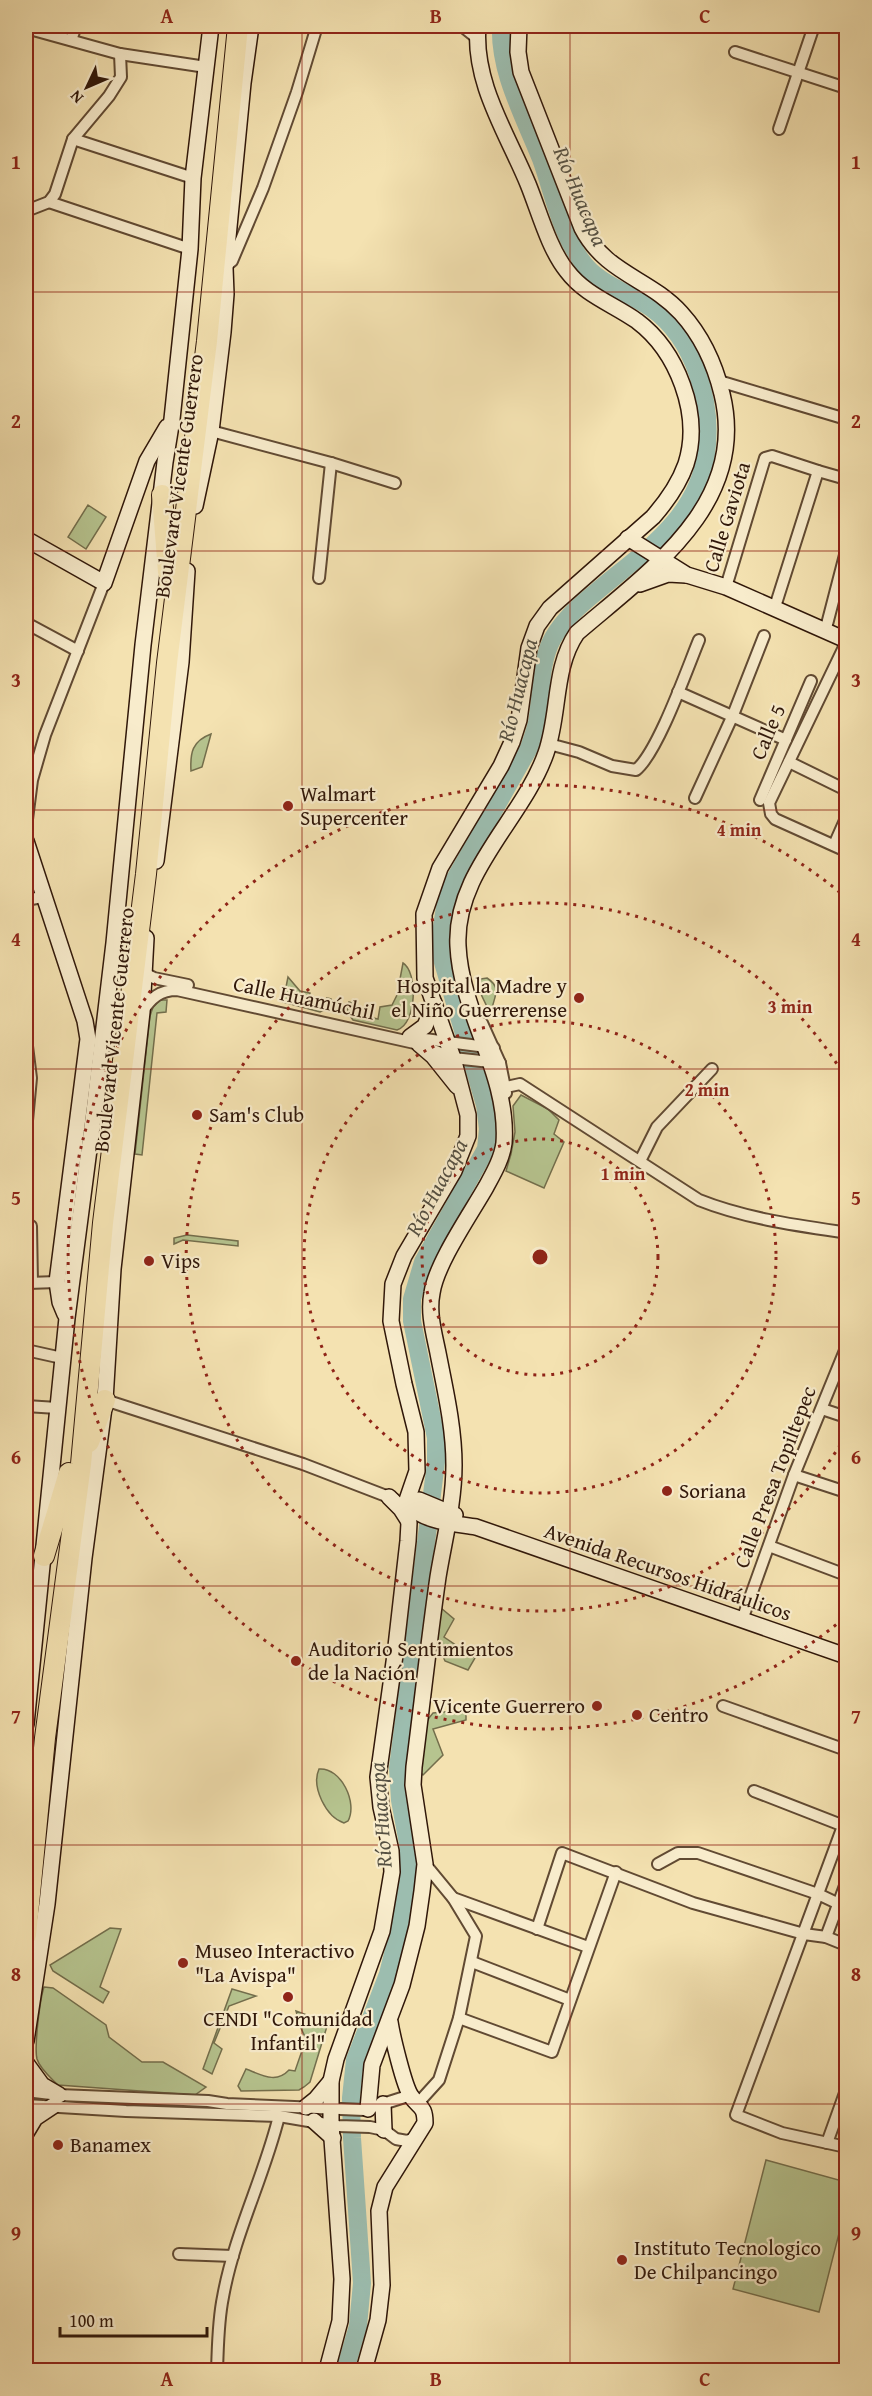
<svg xmlns="http://www.w3.org/2000/svg" width="872" height="2396" font-family="'Gentium Book Plus',serif">
<style>
.green{fill:#b6c48f;stroke:#736e4c;stroke-width:1.5}
.lines{fill:none;stroke-linecap:round;stroke-linejoin:round}
.river{stroke:#9cbdaf;stroke-width:18}
.street-casing{stroke:#614a33;stroke-width:14}
.secondary-casing{stroke:#301709;stroke-width:18}
.highway-casing{stroke:#301709;stroke-width:22}
.street{stroke:#f8eccc;stroke-width:10}
.secondary{stroke:#f8eccc;stroke-width:15}
.highway{stroke:#f4e2b1;stroke-width:20}
.grid{fill:none;stroke:#8f2418;stroke-width:1.5;stroke-opacity:0.55}
.ring{fill:none;stroke:#8f2418;stroke-width:3;stroke-dasharray:3 6}
.poi-dot{fill:#8f2418;stroke:#f8eccc;stroke-width:2}
.labels{text-anchor:middle;stroke-width:4.5;stroke-linejoin:round;paint-order:stroke}
.street-label{font-size:21px;fill:#301709;stroke:#f8eccc}
.poi-label{font-size:21px;fill:#301709;stroke:#f8eccc;text-anchor:start}
.water-label{font-size:22px;font-style:italic;fill:#565143;stroke:#f8eccc}
.centre{fill:#8f2418;stroke:#f8eccc;stroke-width:3}
.ring-label{font-size:18px;text-anchor:middle;font-weight:bold;fill:#8f2418;stroke:#f8eccc;stroke-width:4.5;stroke-linejoin:round;paint-order:stroke}
.neatline{fill:none;stroke:#8f2418;stroke-width:2}
.grid-label{font-size:20px;text-anchor:middle;font-weight:bold;fill:#8f2418}
</style>
<rect width="100%" height="100%" fill="#f4e2b1"/>
<filter id="stains"><feTurbulence type="fractalNoise" baseFrequency=".00333" numOctaves="4"/><feColorMatrix values="0 0 0 0 .2 0 0 0 0 .09 0 0 0 0 .02 0 0 0 .5 -.17"/></filter>
<radialGradient id="worn" r=".72"><stop offset=".6" stop-color="#630" stop-opacity="0"/><stop offset="1" stop-color="#630" stop-opacity=".3"/></radialGradient>
<g class="green">
<path d="M88 505 106 517 86 549 68 537Z"/>
<path d="M211 734 202 767 191 771C190 753 192 741 211 734Z"/>
<path d="M403 963C418 972 417 1024 397 1030L353 1020 347 1012 349 1002 356 1004 355 1014 378 1019 380 1007 392 1005 397 995Z"/>
<path d="M288 977 300 991 310 993 308 1002 326 1006 327 998 331 999 333 1003 331 1007 320 1012 283 1002Z"/>
<path d="M487 978C504 989 492 998 491 1015L478 988 481 979Z"/>
<path d="M160 1000H167L166 1012 157 1013 142 1155 135 1154 150 1016 153 1007Z"/>
<path d="M521 1095 548 1109 559 1120 554 1134 564 1142 544 1188 506 1171 511 1154 515 1132 513 1106Z"/>
<path d="M187 1235 238 1241V1246L183 1240 174 1244V1238Z"/>
<path d="M441 1608 454 1619 444 1637 475 1658 468 1670 445 1661 436 1640Z"/>
<path d="M466 1710V1720L433 1729 443 1755 423 1775 420 1772C421 1752 419 1728 433 1713Z"/>
<path d="M319 1769C341 1767 358 1803 348 1821L344 1823C326 1817 311 1787 319 1769Z"/>
<path d="M110 1928 121 1929 100 1987 109 1992 103 2003 53 1971 50 1965Z"/>
<path d="M44 1987 53 1988 106 2025 109 2037 142 2062H163L206 2087 195 2095 58 2085C51 2078 40 2069 37 2059 34 2047 40 1999 44 1987Z"/>
<path d="M232 1989 256 1996 229 2006 214 2043 222 2049 212 2074 203 2069Z"/>
<path d="M296 2011 328 2023 310 2082 304 2087 299 2090 241 2091 238 2086 246 2069C262 2075 276 2084 289 2070L295 2071 306 2039 300 2026Z"/>
<path d="M766 2160 846 2182V2206L819 2312 733 2289Z"/>
</g>
<g class="lines">
<path class="river" d="M345 2370 358 2326 362 2283 352 2138 351 2098 355 2060 388 1974 401 1922 409 1877V1849L400 1800 398 1768 436 1462V1438L412 1321V1299L423 1262 486 1149 488 1129 485 1105 442 959 441 933 445 907 451 886 529 748C532 740 535 731 537 722 542 695 539 662 553 638 564 619 579 606 596 592 642 553 697 519 706 454 713 403 695 339 651 308 629 293 596 283 581 260 560 231 553 192 541 159 524 116 499 72 501 26"/>
<defs>
<g id="street">
<path d="M462 26 477 38"/>
<path d="M26 28 120 54 206 67"/>
<path d="M71 40 76 26"/>
<path d="M735 52 846 88"/>
<path d="M779 129 814 26"/>
<path d="M73 139 193 178"/>
<path d="M49 202 190 249"/>
<path d="M26 211 49 202 55 194 73 139 109 96 121 77 120 54"/>
<path d="M225 267 232 261 263 188 297 92 317 26"/>
<path d="M719 381 846 419"/>
<path d="M211 431 331 463 395 483"/>
<path d="M319 578 331 463"/>
<path d="M726 587 765 458 772 456 818 471 846 479"/>
<path d="M774 610 818 471"/>
<path d="M26 623 78 651"/>
<path d="M825 632 846 551"/>
<path d="M846 643 769 803 771 814 775 819 846 851"/>
<path d="M678 692 786 740"/>
<path d="M549 744 579 752 612 766 636 770C658 752 687 669 699 640"/>
<path d="M789 762 846 790"/>
<path d="M695 798 733 715 764 636"/>
<path d="M760 800 811 681"/>
<path d="M26 827 32 780 45 735 104 583"/>
<path d="M834 845 846 818"/>
<path d="M26 900 42 897"/>
<path d="M146 974 154 978 188 985"/>
<path d="M142 1012C151 998 160 990 177 990L419 1044 453 1058 500 1063"/>
<path d="M482 1023 500 1063 506 1093"/>
<path d="M26 1038 31 1078 26 1131"/>
<path d="M417 1038 494 1048"/>
<path d="M506 1087 520 1084 699 1200C744 1218 794 1225 842 1232L846 1235"/>
<path d="M640 1161 657 1127 712 1069"/>
<path d="M31 1226 32 1282"/>
<path d="M28 1283 57 1282"/>
<path d="M26 1350 62 1358"/>
<path d="M105 1400 303 1464 394 1499"/>
<path d="M26 1406 57 1408"/>
<path d="M822 1409 846 1417"/>
<path d="M794 1475 846 1492"/>
<path d="M769 1546 846 1575"/>
<path d="M742 1620 794 1475 846 1348"/>
<path d="M723 1706 846 1750"/>
<path d="M754 1791 844 1826"/>
<path d="M846 1818 736 2115 782 2133 846 2147"/>
<path d="M658 1864 678 1853H698L818 1894 839 1904"/>
<path d="M453 1898 588 1947"/>
<path d="M537 1929 562 1853 693 1903 804 1934 826 1937 846 1945"/>
<path d="M826 1937 846 1883"/>
<path d="M472 1962 570 2000"/>
<path d="M459 2018 552 2052 616 1872"/>
<path d="M26 2091 59 2095 208 2101 227 2104 364 2110 411 2095"/>
<path d="M419 2102 439 2080 459 2018 476 1936 453 1898 425 1864"/>
<path d="M26 2105 126 2111 279 2116 338 2126 370 2127 384 2130 396 2139 407 2141 415 2138"/>
<path d="M827 2143 846 2090"/>
<path d="M179 2254 233 2256"/>
<path d="M217 2370C218 2346 218 2321 223 2297 234 2235 264 2177 279 2116"/>
<path d="M843 2370 846 2362"/>
</g>
<g id="secondary">
<path d="M195 506 211 431 223 332 226 294 225 268 243 83 251 26"/>
<path d="M628 538 687 575 726 587 846 640"/>
<path d="M26 539 104 583 147 461 167 427"/>
<path d="M640 584 668 574 686 575"/>
<path d="M26 841 85 1021 88 1039 57 1282 60 1302 65 1314"/>
<path d="M156 861 181 662 187 571"/>
<path d="M410 1037 425 1026 434 1003"/>
<path d="M419 1044 433 1056 457 1086"/>
<path d="M389 1497 401 1509 408 1520"/>
<path d="M406 1503C424 1522 451 1523 476 1527L846 1656"/>
<path d="M406 1503 419 1500 455 1515"/>
<path d="M26 1724 67 1318 94 1111 114 943 143 645 165 462 172 419 190 249 193 178 211 26"/>
<path d="M26 2041 47 1904 84 1558 105 1400 113 1269 142 1012 146 938"/>
<path d="M26 2063 42 2085 59 2095"/>
<path d="M383 2104 384 2130"/>
<path d="M306 2107 316 2099 331 2081"/>
<path d="M368 2109 372 2065 402 1985 417 1926 422 1891 425 1864 413 1785 414 1767C422 1704 429 1640 438 1577 444 1540 454 1503 454 1465 454 1427 445 1389 438 1353 434 1333 428 1313 432 1293 436 1264 470 1215 486 1187 493 1174 502 1159 504 1143 509 1074 461 1014 458 946 454 872 523 819 546 753 560 713 553 668 577 633 649 571 749 504 722 394 715 365 701 335 681 313 649 278 606 274 582 228L521 72 518 52 519 26"/>
<path d="M314 2121 333 2138"/>
<path d="M26 2133 35 2118 53 2106"/>
<path d="M327 2370 340 2321 342 2279 331 2125V2081L336 2059 382 1931 392 1872 391 1851 381 1807 378 1777 395 1655 408 1541 409 1523 406 1503 417 1471 416 1432 404 1384 391 1321 393 1284 404 1256 454 1171 468 1136V1115L453 1058 425 978 424 914 440 868 501 766 512 742 519 720 529 648 537 626 550 608 653 517C667 501 679 484 686 464 702 414 677 351 637 321 613 304 585 295 567 271 549 249 539 211 528 184 507 133 473 83 478 26"/>
<path d="M364 2370 378 2320 382 2285 379 2211 385 2187 425 2123C425 2105 419 2108 411 2096 404 2086 392 2035 390 2022"/>
</g>
<g id="highway">
<path d="M162 495 168 572"/>
<path d="M89 1442 105 1400"/>
<path d="M44 1556 69 1473"/>
<path d="M26 1935 45 1738 81 1464 103 1223 146 874 167 663 207 341 238 26"/>
</g>
</defs>
<use href="#street" class="street-casing"/>
<use href="#secondary" class="secondary-casing"/>
<use href="#highway" class="highway-casing"/>
<use href="#street" class="street"/>
<use href="#secondary" class="secondary"/>
<use href="#highway" class="highway"/>
</g>
<path class="grid" d="M302 26V2370M570 26V2370M26 292H846M26 551H846M26 810H846M26 1069H846M26 1327H846M26 1586H846M26 1845H846M26 2104H846"/>
<g class="ring">
<circle cx="540" cy="1257" r="118"/>
<circle cx="540" cy="1257" r="236"/>
<path d="M845 1437A354 354 0 1 1 845 1077"/>
<path d="M843 1619A472 472 0 1 1 843 895"/>
</g>
<g class="poi-dot">
<circle cx="288" cy="806" r="6"/>
<circle cx="579" cy="998" r="6"/>
<circle cx="197" cy="1115" r="6"/>
<circle cx="149" cy="1261" r="6"/>
<circle cx="667" cy="1491" r="6"/>
<circle cx="296" cy="1661" r="6"/>
<circle cx="597" cy="1706" r="6"/>
<circle cx="637" cy="1715" r="6"/>
<circle cx="183" cy="1963" r="6"/>
<circle cx="288" cy="1997" r="6"/>
<circle cx="58" cy="2145" r="6"/>
<circle cx="622" cy="2260" r="6"/>
</g>
<g class="labels">
<g class="street-label">
<text transform="translate(179 476) rotate(-82)" y="7">Boulevard Vicente Guerrero</text>
<text transform="translate(727 517) rotate(-73)" y="7">Calle Gaviota</text>
<text transform="translate(768 732) rotate(-67)" y="7">Calle 5</text>
<text transform="translate(304 998) rotate(12)" y="7">Calle Huamúchil</text>
<text transform="translate(114 1030) rotate(-84)" y="7">Boulevard Vicente Guerrero</text>
<text transform="translate(775 1477) rotate(-69)" y="7">Calle Presa Topiltepec</text>
<text transform="translate(668 1572) rotate(19)" y="7">Avenida Recursos Hidráulicos</text>
</g>
<g class="poi-label">
<text x="300" y="801">Walmart<tspan x="300" dy="24">Supercenter</tspan></text>
<text x="567" y="993" text-anchor="end">Hospital la Madre y<tspan x="567" dy="24">el Niño Guerrerense</tspan></text>
<text x="209" y="1122">Sam's Club</text>
<text x="161" y="1268">Vips</text>
<text x="679" y="1498">Soriana</text>
<text x="308" y="1656">Auditorio Sentimientos<tspan x="308" dy="24">de la Nación</tspan></text>
<text x="585" y="1713" text-anchor="end">Vicente Guerrero</text>
<text x="649" y="1722">Centro</text>
<text x="195" y="1958">Museo Interactivo<tspan x="195" dy="24">"La Avispa"</tspan></text>
<text x="288" y="2026" text-anchor="middle">CENDI "Comunidad<tspan x="288" dy="24">Infantil"</tspan></text>
<text x="70" y="2152">Banamex</text>
<text x="634" y="2255">Instituto Tecnologico<tspan x="634" dy="24">De Chilpancingo</tspan></text>
</g>
<g class="water-label">
<text transform="translate(581 196) rotate(67)" y="8">Río Huacapa</text>
<text transform="translate(517 690) rotate(-76)" y="8">Río Huacapa</text>
<text transform="translate(436 1187) rotate(-62)" y="8">Río Huacapa</text>
<text transform="translate(380 1815) rotate(-94)" y="8">Río Huacapa</text>
</g>
</g>
<circle cx="540" cy="1257" r="9" class="centre"/>
<g class="ring-label">
<text x="739" y="836">4 min</text>
<text x="790" y="1013">3 min</text>
<text x="707" y="1096">2 min</text>
<text x="623" y="1180">1 min</text>
</g>
<rect width="872" height="2396" fill="none" stroke="#f4e2b1" stroke-width="66"/>
<g transform="translate(87 87) rotate(226)" stroke="#f8eccc" stroke-width="4.5" paint-order="stroke">
<path d="M0-4.5L10 22L0 15L-10 22Z" fill="#301709"/>
<text y="-9" font-size="16" font-weight="bold" text-anchor="middle" fill="#301709">N</text>
</g>
<path d="M60 2327v9h147v-9" fill="none" stroke="#301709" stroke-width="3"/>
<text x="69" y="2327" font-size="18" fill="#301709" stroke="#f8eccc" stroke-width="4.5" paint-order="stroke">100 m</text>
<rect x="33" y="33" width="806" height="2330" class="neatline"/>
<g class="grid-label">
<text x="167" y="23">A</text>
<text x="436" y="23">B</text>
<text x="705" y="23">C</text>
<text x="16" y="169">1</text>
<text x="856" y="169">1</text>
<text x="16" y="428">2</text>
<text x="856" y="428">2</text>
<text x="16" y="687">3</text>
<text x="856" y="687">3</text>
<text x="16" y="946">4</text>
<text x="856" y="946">4</text>
<text x="16" y="1205">5</text>
<text x="856" y="1205">5</text>
<text x="16" y="1464">6</text>
<text x="856" y="1464">6</text>
<text x="16" y="1723">7</text>
<text x="856" y="1723">7</text>
<text x="16" y="1981">8</text>
<text x="856" y="1981">8</text>
<text x="16" y="2240">9</text>
<text x="856" y="2240">9</text>
<text x="167" y="2386">A</text>
<text x="436" y="2386">B</text>
<text x="705" y="2386">C</text>
</g>
<rect width="100%" height="100%" filter="url(#stains)"/>
<rect width="100%" height="100%" fill="url(#worn)"/>
</svg>
